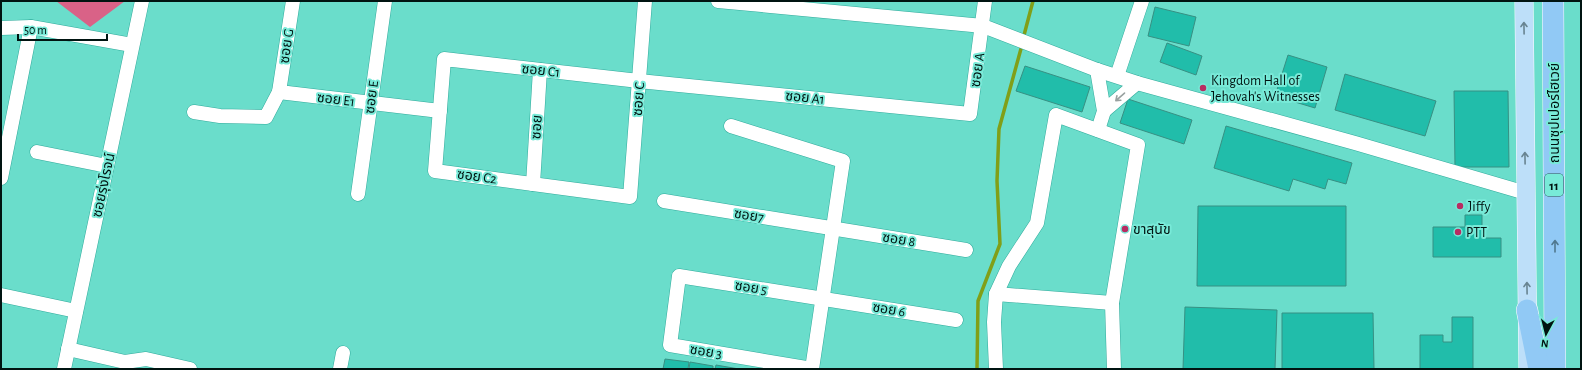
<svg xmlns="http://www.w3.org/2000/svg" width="1582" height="370" font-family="'Alegreya Sans','Noto Sans Thai',sans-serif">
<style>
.forest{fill:#d96287}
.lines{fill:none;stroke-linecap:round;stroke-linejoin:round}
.stream{stroke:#819f18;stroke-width:3.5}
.building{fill:#21bdaa;stroke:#379083}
.minor-casing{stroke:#30ab9c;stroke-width:15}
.major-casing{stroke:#fff;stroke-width:19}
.highway-casing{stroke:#fff;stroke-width:22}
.minor{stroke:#fff;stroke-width:14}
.major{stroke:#bddff9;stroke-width:18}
.highway{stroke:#91c9f5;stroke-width:21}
.oneway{stroke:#688491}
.oneway2{stroke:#99a1a0}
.oneway3{stroke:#50788e}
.poi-dot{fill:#b82c62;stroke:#78ead8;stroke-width:1.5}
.labels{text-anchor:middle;stroke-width:4;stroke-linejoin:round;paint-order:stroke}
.shield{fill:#78ead8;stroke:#24544d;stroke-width:1}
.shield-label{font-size:13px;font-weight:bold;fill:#001411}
.street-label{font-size:14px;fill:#001411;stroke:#78ead8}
.poi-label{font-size:14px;fill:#001411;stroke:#78ead8;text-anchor:start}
</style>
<rect width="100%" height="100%" fill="#6addcb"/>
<path class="forest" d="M56 1H125L90 27Z"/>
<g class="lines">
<g class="stream">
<path d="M1023 39 1033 1"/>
<path d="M977 369 978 301 1000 244 997 181 999 129 1022 45"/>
</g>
</g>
<g class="building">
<path d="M1155 7 1196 17 1189 46 1148 36Z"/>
<path d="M1167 43 1202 56 1196 75 1160 62Z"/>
<path d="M1288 55 1327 67 1315 108 1275 96Z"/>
<path d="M1025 66 1090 87 1082 112 1016 91Z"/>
<path d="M1345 74 1436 101 1425 136 1335 110Z"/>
<path d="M1454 91H1508L1509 167H1455Z"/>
<path d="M1128 99 1192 120 1184 144 1120 123Z"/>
<path d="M1226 126 1352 163 1346 184 1328 179 1325 189 1293 179 1289 191 1214 168Z"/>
<path d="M1198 206H1346V286H1197Z"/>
<path d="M1465 215H1482V238H1501V257H1433V227H1465Z"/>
<path d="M1185 307 1277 310 1275 369H1183Z"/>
<path d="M1282 313H1373L1374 369H1282Z"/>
<path d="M1452 317H1473V369H1420V335H1443V342H1452Z"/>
<path d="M665 359 689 362 688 369H663Z"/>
<path d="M690 362 713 366V369H689Z"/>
<path d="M716 365 739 369H715Z"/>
</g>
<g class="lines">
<defs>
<g id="minor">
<path d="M645 1 630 197 435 171 444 59 639 81 970 114 985 1"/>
<path d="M718 1 983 26 1097 70 1137 83 1355 143 1526 193"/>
<path d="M1 28 31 27 132 45"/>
<path d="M1097 70 1104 111 1098 130"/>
<path d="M1117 76 1142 1"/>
<path d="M279 92 440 111"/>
<path d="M1104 111 1137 83"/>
<path d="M194 112 220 116 266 117 279 92 293 1"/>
<path d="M731 126 843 161 812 369"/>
<path d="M37 152 107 166"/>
<path d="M1 178 31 27"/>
<path d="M533 184 540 70"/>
<path d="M358 194 385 1"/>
<path d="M664 201 966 250"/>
<path d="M996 294 1112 303"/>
<path d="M1 295 76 311"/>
<path d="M68 349 125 362 146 359 190 369"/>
<path d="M64 369 142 1"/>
<path d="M340 369 343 353"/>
<path d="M812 369 670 345 679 276 956 320"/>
<path d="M996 369 994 322 996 294 1009 266 1037 223 1056 115 1138 145 1112 303 1114 369"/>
</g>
<path id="major" d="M1524 1 1528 369"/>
<g id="highway">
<path d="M1553 1 1555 369"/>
<path d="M1527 310 1539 369"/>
</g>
</defs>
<use href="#minor" class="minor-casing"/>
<use href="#major" class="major-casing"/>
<use href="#highway" class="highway-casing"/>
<use href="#minor" class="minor"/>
<use href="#major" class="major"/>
<use href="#highway" class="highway"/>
</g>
<defs><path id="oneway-shaft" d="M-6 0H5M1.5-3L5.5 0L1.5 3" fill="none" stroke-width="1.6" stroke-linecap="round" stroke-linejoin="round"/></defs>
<g class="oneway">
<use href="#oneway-shaft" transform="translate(1524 28) rotate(-91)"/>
<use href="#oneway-shaft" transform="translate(1525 158) rotate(-91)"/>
<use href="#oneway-shaft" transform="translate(1527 288) rotate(-91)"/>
</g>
<use class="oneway2" href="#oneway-shaft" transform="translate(1120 97) rotate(139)"/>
<use class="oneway3" href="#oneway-shaft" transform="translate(1555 246) rotate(-90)"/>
<g class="poi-dot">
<circle cx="1203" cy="88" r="4"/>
<circle cx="1460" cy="206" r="4"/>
<circle cx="1125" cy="229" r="4"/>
<circle cx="1458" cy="232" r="4"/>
</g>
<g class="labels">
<rect class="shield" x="1545" y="174" width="18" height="22" rx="3"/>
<g class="shield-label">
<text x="1554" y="190">11</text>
</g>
<g class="street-label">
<text transform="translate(286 46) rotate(-82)" y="5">ซอย G</text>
<text transform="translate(541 70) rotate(6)" y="5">ซอย C1</text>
<text transform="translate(977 70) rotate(-82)" y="5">ซอย A</text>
<text transform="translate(371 97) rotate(-82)" y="5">ซอย E</text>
<text transform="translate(805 97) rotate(6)" y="5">ซอย A1</text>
<text transform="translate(336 99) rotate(7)" y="5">ซอย E1</text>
<text transform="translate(638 99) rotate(-86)" y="5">ซอย C</text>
<text transform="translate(1554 113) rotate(-90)" y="5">ถนนซุปเปอร์ไฮเวย์</text>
<text transform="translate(536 127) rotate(-86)" y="5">ซอย</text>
<text transform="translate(477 176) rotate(8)" y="5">ซอย C2</text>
<text transform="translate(103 185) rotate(-78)" y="5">ซอยรุ่งโรจน์</text>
<text transform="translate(749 215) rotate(9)" y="5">ซอย7</text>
<text transform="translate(899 239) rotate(9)" y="5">ซอย 8</text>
<text transform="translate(751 287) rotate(9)" y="5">ซอย 5</text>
<text transform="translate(889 309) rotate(9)" y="5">ซอย 6</text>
<text transform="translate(706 351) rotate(9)" y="5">ซอย 3</text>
</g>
<g class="poi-label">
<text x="1211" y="85">Kingdom Hall of<tspan x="1211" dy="16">Jehovah's Witnesses</tspan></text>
<text x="1468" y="211">Jiffy</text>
<text x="1133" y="234">ขาสุนัข</text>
<text x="1466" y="237">PTT</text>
</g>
</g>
<rect width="1582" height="370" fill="none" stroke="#001411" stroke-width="4"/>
<g transform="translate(1546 334) rotate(187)" stroke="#78ead8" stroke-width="3" paint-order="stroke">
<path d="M0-3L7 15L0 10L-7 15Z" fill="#001411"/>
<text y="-6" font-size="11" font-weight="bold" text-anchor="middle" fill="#001411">N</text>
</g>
<path d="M18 34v6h89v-6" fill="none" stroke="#001411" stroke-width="2"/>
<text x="24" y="34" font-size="12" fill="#001411" stroke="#78ead8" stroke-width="3" paint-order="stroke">50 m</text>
</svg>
